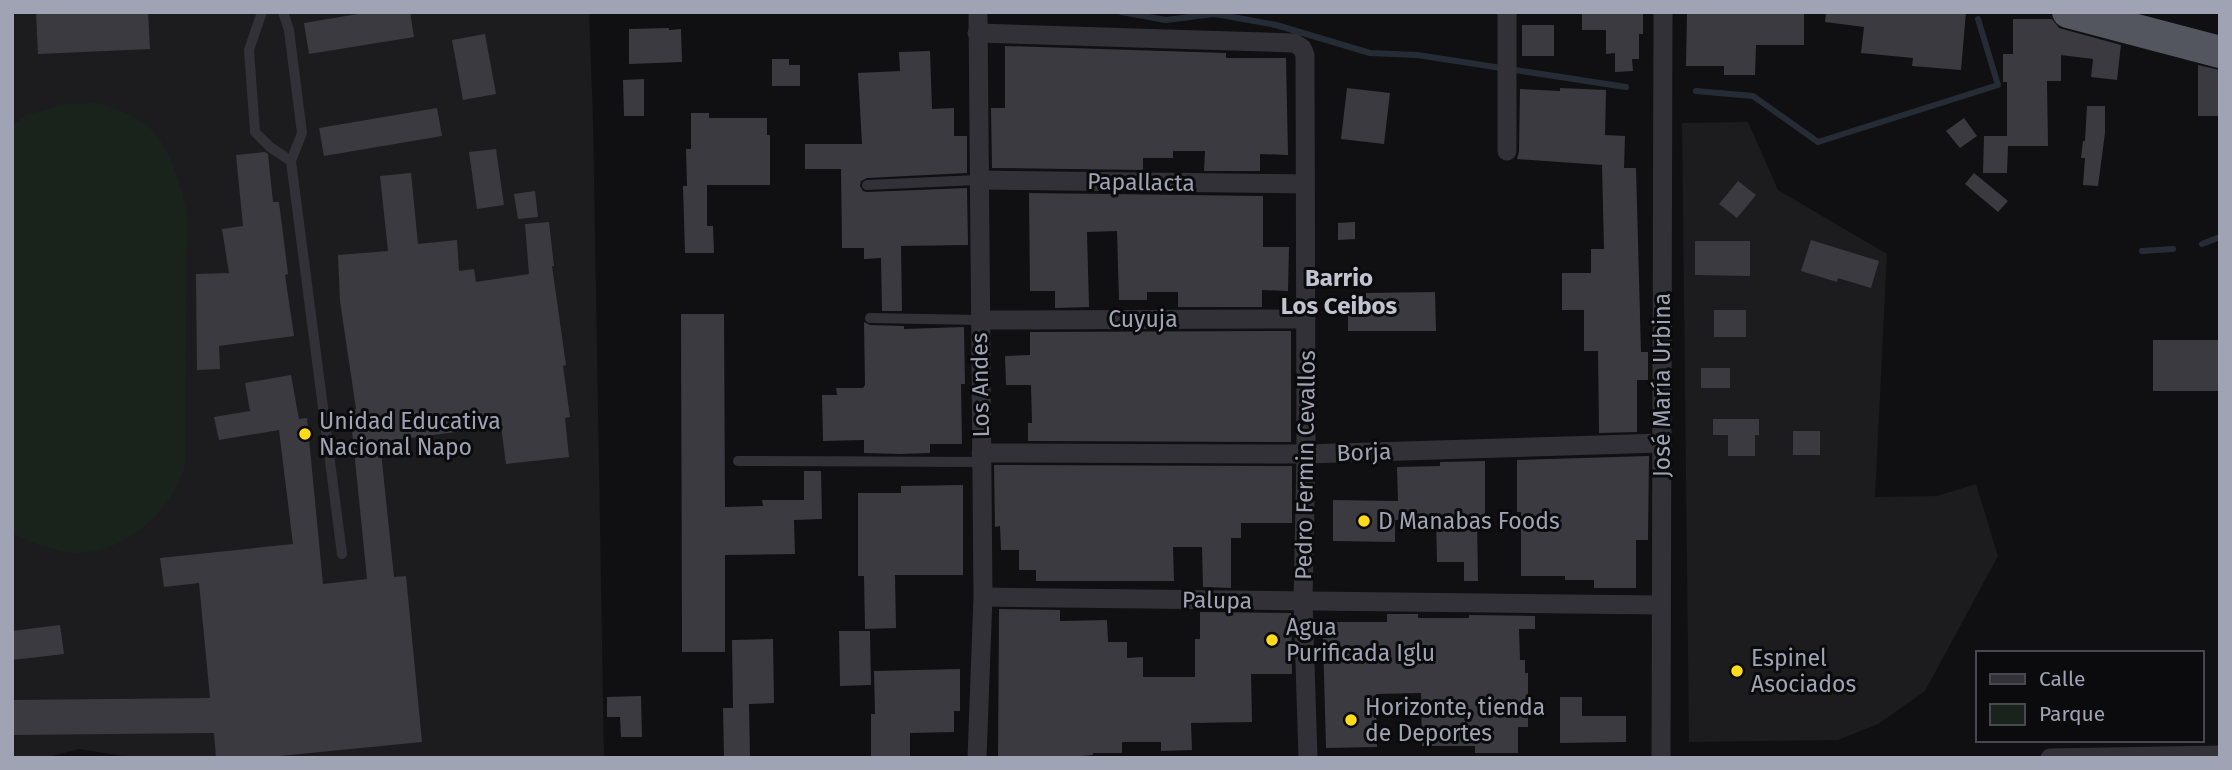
<svg xmlns="http://www.w3.org/2000/svg" width="2232" height="770" font-family="'Fira Sans',sans-serif">
<style>
.built{fill:#1c1c1f}
.green{fill:#1a221c}
.lines{fill:none;stroke-linecap:round;stroke-linejoin:round}
.stream{stroke:#262c36;stroke-width:6}
.building{fill:#3a3a40}
.service{stroke:#313137;stroke-width:10}
.minor{stroke:#313137;stroke-width:19}
.trunk{stroke:#54565f;stroke-width:32}
.poi-dot{fill:#ffdb1b;stroke:#0b0b0d;stroke-width:2.5}
.labels{text-anchor:middle;stroke-width:6;stroke-linejoin:round;paint-order:stroke}
.street-label{font-size:23px;fill:#a0a3b4;stroke:#0b0b0d}
.poi-label{font-size:23px;fill:#a0a3b4;stroke:#0b0b0d;text-anchor:start}
.neighbourhood-label{font-size:24px;font-weight:bold;fill:#c1c3d0;stroke:#0b0b0d}
</style>
<rect width="100%" height="100%" fill="#101012"/>
<g class="built">
<path d="M12 12H589L593 119 604 758H136L79 749 44 758H12Z"/>
<path d="M1748 122 1778 190 1887 254 1875 497 1937 496 1976 484 1998 556 1925 691 1878 724 1838 740 1689 742 1682 123Z"/>
</g>
<path class="green" d="M67 104C78 104 90 103 100 104 107 105 115 109 121 111 166 127 176 169 187 212L185 465C173 511 123 555 74 553 59 552 25 541 12 533V126L26 115Z"/>
<g class="lines">
<g class="stream">
<path d="M1121 12 1166 20 1213 14 1221 15 1276 25 1370 53 1417 55 1626 87"/>
<path d="M1696 91 1753 96 1818 142 1998 85 1978 19"/>
<path d="M2202 244 2220 237"/>
<path d="M2142 251 2173 249"/>
</g>
</g>
<g class="building">
<path d="M36 12H148L150 49 38 54Z"/>
<path d="M370 12H410L414 37 309 54 304 23Z"/>
<path d="M1582 12H1643V34H1639V59H1632L1633 71 1615 72V53L1606 54V30H1582Z"/>
<path d="M1687 12H1804V45H1756L1755 75H1724V66H1686Z"/>
<path d="M1826 12H1966L1961 70 1912 66 1913 58 1861 53 1864 27 1825 22Z"/>
<path d="M2013 19H2052L2059 28 2121 45 2117 80 2091 77 2093 59 2061 55V81H2047L2048 146H2008L2007 173H1983L1984 136H2007V82H2003V54H2013Z"/>
<rect x="1522" y="25" width="32" height="31"/>
<path d="M669 28V30L681 29 682 62 629 64V29Z"/>
<path d="M485 34 496 94 463 100 452 40Z"/>
<path d="M1005 46 1226 53V58H1286L1288 155 1260 154V171H1204L1205 151H1173V158H1143V170L992 168 991 108H1005Z"/>
<path d="M930 51 932 109 954 108V136H967V173L867 178 861 181 860 186 863 191 867 192 967 188 968 245 901 246 902 311H882L881 258 864 259V248H842L841 169H805V144H862L858 73 900 71 899 52Z"/>
<path d="M772 59H789V65H800V86H772Z"/>
<path d="M2198 65 2220 70V116H2198Z"/>
<path d="M644 79V116H624L623 80Z"/>
<path d="M1347 88 1390 93 1384 144 1341 139Z"/>
<path d="M1560 88 1606 90 1605 135 1625 136 1624 168H1636L1641 352H1648V380H1637V432L1599 433 1598 351H1584V310H1562V273H1591V249H1604L1602 165 1517 159 1519 151 1520 89 1560 91Z"/>
<path d="M2087 106H2105V133L2098 186 2083 185 2085 158H2081L2083 141H2085Z"/>
<path d="M437 108 442 136 324 156 319 128Z"/>
<path d="M691 113H709V118H767V135H770V185H707V226H713L714 253H685L683 186H687L686 149H691Z"/>
<path d="M1964 118 1977 136 1960 148 1946 131Z"/>
<path d="M496 149 504 205 477 209 469 152Z"/>
<path d="M265 152 268 154 273 202H279L288 274 285 275 294 336 219 346 220 369 197 370 196 274 229 273 222 229 243 226 236 155Z"/>
<path d="M411 173 418 244 457 240 459 271 474 269 476 282 529 274 525 224 549 222 554 266H552L566 365 563 366 570 417 565 418 569 457 506 464 501 426 380 442 394 577 406 576 422 742 259 758H216L214 733 12 735V700L210 698 199 583 164 587 160 558 293 544 279 430 219 440 214 417 250 411 245 383 291 375 299 419 307 418 323 584 367 579 350 410 356 409 340 301 338 255 388 251 380 176Z"/>
<path d="M1974 173 2008 201 1998 212 1965 184Z"/>
<path d="M1738 181 1756 195 1737 218 1719 204Z"/>
<path d="M535 191 538 217 518 219 514 194Z"/>
<path d="M1029 193 1263 196V247H1289L1288 291 1262 290V307H1178V292H1147V300H1119L1117 231 1087 232 1089 307 1055 308V291H1030Z"/>
<path d="M1355 222V239L1338 240V223Z"/>
<path d="M1811 240 1879 261 1871 288 1838 278 1837 282 1801 271Z"/>
<path d="M1695 241H1750V276L1695 275Z"/>
<path d="M1435 292 1436 331H1348V308H1366V293Z"/>
<rect x="1714" y="310" width="32" height="27"/>
<path d="M681 314H724L725 507 763 506 762 500H804V471H821L822 519 794 520 795 554 725 555V652H682Z"/>
<path d="M864 322 870 325 904 326V329L964 327 965 384H961L962 444H930V453L900 454 864 453V440L823 441 822 395H837L836 388H863L865 385Z"/>
<path d="M1291 331V442L1028 441V423H1032L1031 385H1006L1005 356 1030 355V332Z"/>
<rect x="2153" y="340" width="67" height="51"/>
<rect x="1701" y="368" width="29" height="20"/>
<path d="M1713 419H1759V435H1755V456H1728V435H1713Z"/>
<rect x="1793" y="431" width="27" height="24"/>
<path d="M1649 456 1648 540H1636V588H1594V580H1565V576H1521V512H1517V460Z"/>
<path d="M1485 461V521H1477L1478 581H1464V562H1437L1436 519 1395 520V542L1333 541V500L1398 501 1397 467 1440 466V462Z"/>
<path d="M994 465 1292 466V523H1241V538H1231V588L1203 587 1202 547H1173L1174 581H1036V570H1019V550H1001L1000 526 995 527Z"/>
<path d="M963 485V575H895L896 628 865 629 864 576H858V493H901V486Z"/>
<path d="M999 609 1060 610V621L1107 620 1108 642H1127V658L1143 657V677H1195V639H1200V612L1291 613 1292 674H1251L1252 722 1191 723 1192 750 1161 751V742H1122V753H1093V755L1061 758H998Z"/>
<path d="M1387 614H1418V618H1469V615L1535 616V629H1519L1520 660H1525V673H1528V727H1518V753H1475V746H1422L1421 693 1376 694 1377 747 1326 748 1323 638H1330V622H1387Z"/>
<path d="M60 625 64 654 12 660V631Z"/>
<path d="M839 631H870L871 685 840 686Z"/>
<path d="M773 639 774 703 749 704 750 758H724L723 708H733L732 640Z"/>
<path d="M960 669V711H954V732L910 733V756L871 757V714H875L874 671Z"/>
<path d="M641 696 642 737H621L620 717H607V697Z"/>
<path d="M1560 697H1582V716H1626V742L1560 743Z"/>
</g>
<g class="lines">
<g class="service">
<path d="M262 12 249 50 255 132 270 147 291 161"/>
<path d="M283 12 289 30 302 133 291 161 342 554"/>
<path d="M867 185 978 180"/>
<path d="M870 318 979 320"/>
<path d="M738 461 982 462"/>
</g>
<g class="minor">
<path d="M1507 12V151"/>
<path d="M977 33 1294 43 1302 48 1305 55 1306 454 1303 601 1308 758"/>
<path d="M978 180 1305 184"/>
<path d="M979 320 1306 319"/>
<path d="M981 453 1306 454 1662 443"/>
<path d="M983 597 1661 605"/>
<path d="M977 758 983 597 978 12"/>
<path d="M1661 758 1663 12"/>
<path d="M2050 758 2220 755"/>
</g>
<path class="trunk" d="M2068 12 2220 52"/>
</g>
<g class="poi-dot">
<circle cx="305" cy="434" r="7"/>
<circle cx="1364" cy="521" r="7"/>
<circle cx="1272" cy="640" r="7"/>
<circle cx="1737" cy="671" r="7"/>
<circle cx="1351" cy="720" r="7"/>
</g>
<g class="labels">
<g class="street-label">
<text transform="translate(1141 182) rotate(1)" y="8">Papallacta</text>
<text x="1143" y="327">Cuyuja</text>
<text transform="translate(980 385) rotate(-91)" y="8">Los Andes</text>
<text transform="translate(1662 385) rotate(-90)" y="8">José María Urbina</text>
<text transform="translate(1364 452) rotate(-2)" y="8">Borja</text>
<text transform="translate(1305 465) rotate(-89)" y="8">Pedro Fermin Cevallos</text>
<text transform="translate(1217 600) rotate(1)" y="8">Palupa</text>
</g>
<g class="poi-label">
<text x="319" y="429">Unidad Educativa<tspan x="319" dy="26">Nacional Napo</tspan></text>
<text x="1378" y="529">D Manabas Foods</text>
<text x="1286" y="635">Agua<tspan x="1286" dy="26">Purificada Iglu</tspan></text>
<text x="1751" y="666">Espinel<tspan x="1751" dy="26">Asociados</tspan></text>
<text x="1365" y="715">Horizonte, tienda<tspan x="1365" dy="26">de Deportes</tspan></text>
</g>
<g class="neighbourhood-label">
<text x="1339" y="286">Barrio<tspan x="1339" dy="28">Los Ceibos</tspan></text>
</g>
</g>
<rect width="2232" height="770" fill="none" stroke="#a0a3b4" stroke-width="28"/>
<rect x="1976" y="651" width="228" height="91" fill="#0b0b0d" stroke="#474850" stroke-width="2"/>
<rect x="1990" y="674" width="35" height="10" fill="#313137" stroke="#474850" stroke-width="2"/>
<text x="2039" y="686" font-size="21" fill="#a0a3b4">Calle</text>
<rect x="1990" y="704" width="35" height="21" fill="#1a221c" stroke="#474850" stroke-width="2"/>
<text x="2039" y="721" font-size="21" fill="#a0a3b4">Parque</text>
</svg>
